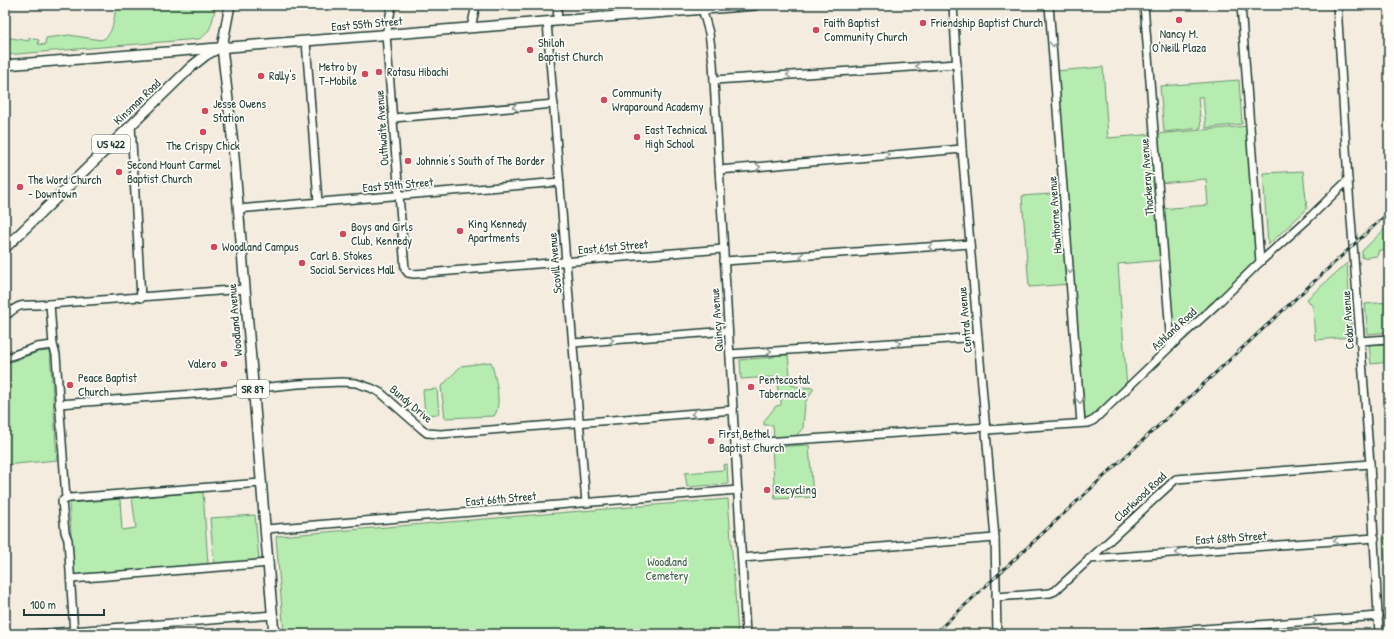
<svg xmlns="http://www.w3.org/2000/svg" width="1394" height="639" font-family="'Patrick Hand',sans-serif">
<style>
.green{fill:#b6ecaf;stroke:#6a9472;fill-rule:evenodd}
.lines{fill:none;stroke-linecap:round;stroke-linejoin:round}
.minor-casing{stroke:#1f3d34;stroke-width:10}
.major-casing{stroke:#1f3d34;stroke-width:12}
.minor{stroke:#fdfcf7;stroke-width:7}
.major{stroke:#fdfcf7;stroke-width:9}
.rail-casing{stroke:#1f3d34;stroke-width:3}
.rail{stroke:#fdfcf7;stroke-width:1.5;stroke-dasharray:4.5;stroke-linecap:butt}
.oneway{stroke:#8e9c96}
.poi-dot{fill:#d1495b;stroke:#fdfcf7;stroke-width:1.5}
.labels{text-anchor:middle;stroke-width:3.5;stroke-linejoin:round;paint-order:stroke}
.shield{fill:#fdfcf7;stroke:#62766e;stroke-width:1}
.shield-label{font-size:11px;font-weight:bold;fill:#1f3d34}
.poi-label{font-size:12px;fill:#1f3d34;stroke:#fdfcf7;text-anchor:start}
.street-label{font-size:12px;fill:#1f3d34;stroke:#fdfcf7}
.park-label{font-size:12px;fill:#3d604d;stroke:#fdfcf7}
</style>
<rect width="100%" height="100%" fill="#f3ecdf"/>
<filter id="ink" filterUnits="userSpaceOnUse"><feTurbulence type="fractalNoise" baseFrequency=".025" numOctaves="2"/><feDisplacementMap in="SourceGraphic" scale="8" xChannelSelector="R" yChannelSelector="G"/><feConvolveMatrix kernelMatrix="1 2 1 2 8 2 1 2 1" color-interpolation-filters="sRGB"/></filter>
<g filter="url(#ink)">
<g class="green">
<path d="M116 5H216C212 19 213 32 199 39L5 55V37L29 41V38L39 40 38 44 45 45 46 38 69 35 101 40C114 36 114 17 116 5Z"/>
<path d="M1103 67 1108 138 1249 126 1260 262 1171 346 1165 260 1118 264 1127 389 1094 420 1081 423 1071 284 1029 287 1022 196 1064 193 1055 71ZM1206 179 1208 205 1161 209 1159 183Z"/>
<path d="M1239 80 1242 124 1206 128 1203 97H1198L1201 128 1164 132 1160 86Z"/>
<path d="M1303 171 1307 209 1268 245 1263 173Z"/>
<path d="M1389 225V250H1379L1377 256 1362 258V251Z"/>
<path d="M1347 263 1352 337 1315 340 1313 307 1307 299Z"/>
<path d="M1389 302V332L1368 334 1365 304Z"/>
<path d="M1389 344V362L1371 364 1369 345Z"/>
<path d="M50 351 57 460 5 465V364L38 352Z"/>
<path d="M775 355H788L791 385 799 387 814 388 805 403 803 428 795 437 774 439 773 425H764V421L776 406 781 405V396H777L778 390 777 381 773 377 741 379 740 360 774 357Z"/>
<path d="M491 362C495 375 503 405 494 416L445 418 441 387 461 366Z"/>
<path d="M437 389 439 414 425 415 423 390Z"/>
<path d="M809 445 813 497 775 499 772 447Z"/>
<path d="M727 464 728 484 687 487 685 473 724 470 723 465Z"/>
<path d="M203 492 208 564 74 575 69 503 120 499 122 530 136 528 132 498Z"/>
<path d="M728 499 738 634H284L276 537 277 536Z"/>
<path d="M255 515 259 560 214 564 210 518Z"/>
<path d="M1383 538H1389V634H1387V582Z"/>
</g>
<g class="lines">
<defs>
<g id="minor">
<path d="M392 5 386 35 405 269 408 273 414 274 723 249"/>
<path d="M701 5 709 33 713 63 746 634"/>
<path d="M953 5 962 149 995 538 997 634"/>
<path d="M1049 5 1081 423"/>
<path d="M1144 5 1171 346"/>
<path d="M1241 5 1260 262"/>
<path d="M1337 5 1348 180 1370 464 1379 634"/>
<path d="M557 21 558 5"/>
<path d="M547 22 566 262 586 503"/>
<path d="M471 28 476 5"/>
<path d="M306 41 318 202"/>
<path d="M714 80 957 64"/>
<path d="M393 118 554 104"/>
<path d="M131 125 141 298"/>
<path d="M719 170 962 149"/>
<path d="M238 209 560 182"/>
<path d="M724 261 970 244"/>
<path d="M50 304 53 345 56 355 66 499"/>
<path d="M8 314C19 304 22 305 36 305L244 289"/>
<path d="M1360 341 1389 339"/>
<path d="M573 343 728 331"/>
<path d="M730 354 978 337"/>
<path d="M5 358 37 347 53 345"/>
<path d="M59 404 208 393 298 384 342 382 356 383 371 388 381 393 422 429 427 433 441 434 733 410"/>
<path d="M987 430 1088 423 1094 420 1171 346 1216 305 1260 262 1307 220 1348 180"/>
<path d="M735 444 987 427"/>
<path d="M266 529 738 490"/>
<path d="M742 558 995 538"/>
<path d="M1089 559 1375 538"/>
<path d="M71 579 269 563"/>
<path d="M996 597 1050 593 1055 591 1176 479 1370 464"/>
<path d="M35 634 273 615"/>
<path d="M74 634 68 540 65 532 62 501 66 499 70 498 262 483"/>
<path d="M1136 634 1379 616"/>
</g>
<g id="major">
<path d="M230 5 222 47 233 145 274 634"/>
<path d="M5 65 755 5"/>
<path d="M5 248 191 67 206 55 217 49"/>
</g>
</defs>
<use href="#minor" class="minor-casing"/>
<use href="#major" class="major-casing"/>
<use href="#minor" class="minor"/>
<use href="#major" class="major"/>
<defs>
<path id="rail" d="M934 634 1389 212"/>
</defs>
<use href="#rail" class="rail-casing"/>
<use href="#rail" class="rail"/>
</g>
<defs><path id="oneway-chevron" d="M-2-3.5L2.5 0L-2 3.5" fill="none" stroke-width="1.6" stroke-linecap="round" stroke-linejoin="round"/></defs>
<g class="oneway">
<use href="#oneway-chevron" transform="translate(1053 44) rotate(85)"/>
<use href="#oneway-chevron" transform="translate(918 66) rotate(176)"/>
<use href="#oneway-chevron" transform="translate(789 75) rotate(176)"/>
<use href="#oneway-chevron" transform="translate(515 107) rotate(175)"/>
<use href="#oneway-chevron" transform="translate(887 155) rotate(-5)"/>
<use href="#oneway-chevron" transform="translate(758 167) rotate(-5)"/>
<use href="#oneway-chevron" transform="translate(931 247) rotate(176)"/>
<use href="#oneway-chevron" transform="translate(802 256) rotate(176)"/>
<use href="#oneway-chevron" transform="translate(1070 271) rotate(86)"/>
<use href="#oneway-chevron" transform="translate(611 340) rotate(-4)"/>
<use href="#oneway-chevron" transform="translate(898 343) rotate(-4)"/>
<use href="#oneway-chevron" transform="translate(769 351) rotate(-4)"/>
<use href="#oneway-chevron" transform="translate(1080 401) rotate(86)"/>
<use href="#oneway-chevron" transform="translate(694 414) rotate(175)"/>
<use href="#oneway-chevron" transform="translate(1336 541) rotate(176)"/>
<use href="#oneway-chevron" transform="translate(1178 553) rotate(176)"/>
<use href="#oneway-chevron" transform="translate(1314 621) rotate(-4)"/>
</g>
</g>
<g class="poi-dot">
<circle cx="1179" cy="20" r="4"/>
<circle cx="923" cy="23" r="4"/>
<circle cx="816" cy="30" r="4"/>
<circle cx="530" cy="50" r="4"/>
<circle cx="379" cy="72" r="4"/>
<circle cx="365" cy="74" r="4"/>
<circle cx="261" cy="76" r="4"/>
<circle cx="604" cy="100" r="4"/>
<circle cx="205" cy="111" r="4"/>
<circle cx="203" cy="132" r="4"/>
<circle cx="637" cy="137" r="4"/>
<circle cx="408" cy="161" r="4"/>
<circle cx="119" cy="172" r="4"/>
<circle cx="20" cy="187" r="4"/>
<circle cx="460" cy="231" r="4"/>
<circle cx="343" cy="234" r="4"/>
<circle cx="214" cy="247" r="4"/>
<circle cx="302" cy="263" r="4"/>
<circle cx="224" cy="364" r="4"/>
<circle cx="70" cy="385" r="4"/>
<circle cx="751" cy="387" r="4"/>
<circle cx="711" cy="441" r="4"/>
<circle cx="767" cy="490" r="4"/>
</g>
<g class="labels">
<g class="shield">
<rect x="92" y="135" width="38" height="18" rx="3"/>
<rect x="237" y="380" width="32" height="18" rx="3"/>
</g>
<g class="shield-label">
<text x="111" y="148">US 422</text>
<text x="253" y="393">SR 87</text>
</g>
<g class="poi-label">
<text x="824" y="27">Faith Baptist<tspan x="824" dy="14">Community Church</tspan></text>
<text x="931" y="27">Friendship Baptist Church</text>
<text x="1179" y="38" text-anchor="middle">Nancy M.<tspan x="1179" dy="14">O'Neill Plaza</tspan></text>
<text x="538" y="47">Shiloh<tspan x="538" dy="14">Baptist Church</tspan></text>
<text x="357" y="71" text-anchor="end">Metro by<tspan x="357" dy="14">T-Mobile</tspan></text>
<text x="387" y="76">Rotasu Hibachi</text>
<text x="269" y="80">Rally's</text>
<text x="612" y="97">Community<tspan x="612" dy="14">Wraparound Academy</tspan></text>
<text x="213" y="108">Jesse Owens<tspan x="213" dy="14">Station</tspan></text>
<text x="645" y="134">East Technical<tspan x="645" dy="14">High School</tspan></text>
<text x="203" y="150" text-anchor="middle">The Crispy Chick</text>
<text x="416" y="165">Johnnie's South of The Border</text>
<text x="127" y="169">Second Mount Carmel<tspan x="127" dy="14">Baptist Church</tspan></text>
<text x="28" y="184">The Word Church<tspan x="28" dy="14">- Downtown</tspan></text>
<text x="468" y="228">King Kennedy<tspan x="468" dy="14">Apartments</tspan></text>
<text x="351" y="231">Boys and Girls<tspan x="351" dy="14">Club, Kennedy</tspan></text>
<text x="222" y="251">Woodland Campus</text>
<text x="310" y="260">Carl B. Stokes<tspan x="310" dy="14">Social Services Mall</tspan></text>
<text x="216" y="368" text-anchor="end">Valero</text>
<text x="78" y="382">Peace Baptist<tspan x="78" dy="14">Church</tspan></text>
<text x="759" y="384">Pentecostal<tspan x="759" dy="14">Tabernacle</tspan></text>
<text x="719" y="438">First Bethel<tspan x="719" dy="14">Baptist Church</tspan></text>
<text x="775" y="494">Recycling</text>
</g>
<g class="street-label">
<text transform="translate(367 24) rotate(-5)" y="4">East 55th Street</text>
<text transform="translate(137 102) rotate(-44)" y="4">Kinsman Road</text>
<text transform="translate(382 128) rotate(-94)" y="4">Outhwaite Avenue</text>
<text transform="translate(1147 177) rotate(-94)" y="4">Thackeray Avenue</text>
<text transform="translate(398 185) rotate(-5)" y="4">East 59th Street</text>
<text transform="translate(1055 215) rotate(-94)" y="4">Hawthorne Avenue</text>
<text transform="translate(613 247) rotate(-5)" y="4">East 61st Street</text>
<text transform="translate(555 263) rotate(-95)" y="4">Scovill Avenue</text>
<text transform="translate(235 320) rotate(-95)" y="4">Woodland Avenue</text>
<text transform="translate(717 320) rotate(-94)" y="4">Quincy Avenue</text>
<text transform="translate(965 320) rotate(-95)" y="4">Central Avenue</text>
<text transform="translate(1348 320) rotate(-94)" y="4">Cedar Avenue</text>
<text transform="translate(1174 329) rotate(-43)" y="4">Ashland Road</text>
<text transform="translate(411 404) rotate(40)" y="4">Bundy Drive</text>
<text transform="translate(1140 497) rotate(-43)" y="4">Clarkwood Road</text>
<text transform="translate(501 499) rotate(-5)" y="4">East 66th Street</text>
<text transform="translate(1231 538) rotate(-4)" y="4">East 68th Street</text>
</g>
<g class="park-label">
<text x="667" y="566">Woodland<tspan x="667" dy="14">Cemetery</tspan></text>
</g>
</g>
<rect width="1394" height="639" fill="none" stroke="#fdfcf7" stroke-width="20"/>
<rect x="10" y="10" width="1374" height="619" fill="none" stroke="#1f3d34" stroke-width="1.5" filter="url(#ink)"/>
<path d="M24 609v6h80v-6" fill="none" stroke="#1f3d34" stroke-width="2"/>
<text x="30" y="609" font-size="12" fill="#1f3d34" stroke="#fdfcf7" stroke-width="3" paint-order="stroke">100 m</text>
</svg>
